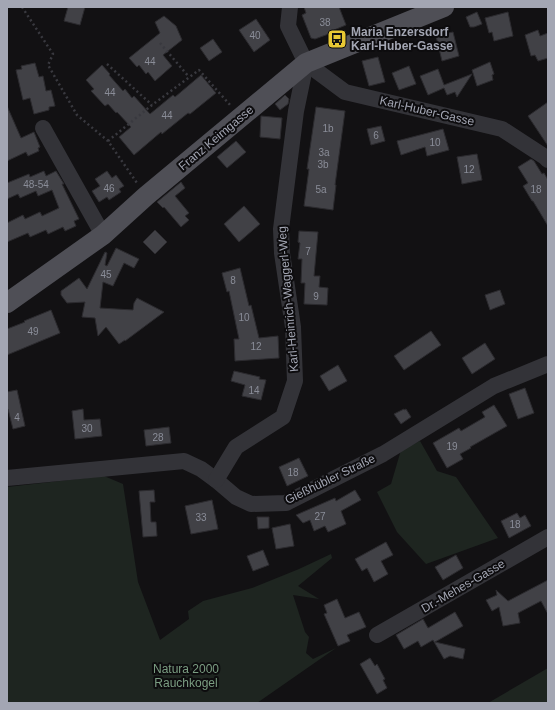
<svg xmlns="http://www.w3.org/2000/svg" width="555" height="710" font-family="Helvetica,sans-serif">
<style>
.green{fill:#1e2520}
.building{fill:#414146;stroke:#2c2b2f}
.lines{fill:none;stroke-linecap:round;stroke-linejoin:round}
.path{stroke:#39393f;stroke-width:2.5;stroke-dasharray:2 3;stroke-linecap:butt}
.minor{stroke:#333338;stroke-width:16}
.major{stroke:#4f4f56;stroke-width:20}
.labels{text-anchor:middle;stroke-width:4;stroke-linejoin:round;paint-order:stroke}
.number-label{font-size:10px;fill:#8a8d98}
.poi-label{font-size:12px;font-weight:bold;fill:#a3a6b3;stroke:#0d0c0e;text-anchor:start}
.street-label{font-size:12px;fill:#a3a6b3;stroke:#0d0c0e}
.park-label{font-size:12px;fill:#7b9d82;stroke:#0d0c0e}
</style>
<rect width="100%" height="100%" fill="#121113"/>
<g class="green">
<path d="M420 441 437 471 456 477 498 538 426 564 397 532 377 492 391 484 401 450Z"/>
<path d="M104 476 123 484 138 582 160 640 189 619 188 611 203 601 252 588 299 569 331 554 332 558 298 586 319 599 293 595 305 632 309 637 306 653 313 659 336 648 257 703H7V487Z"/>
<path d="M548 668V703H488Z"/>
</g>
<g class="building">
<path d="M68 7H85L80 25 64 21Z"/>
<path d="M304 7H339L346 25 334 30V32L315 39 311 38 302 15 306 13Z"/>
<path d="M477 12 482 24 474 27H470L466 17Z"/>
<path d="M508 12 513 36 494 41 492 32 489 33 485 18Z"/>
<path d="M164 16 176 26 182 40 163 55 172 66 155 81 148 72 146 74 139 65 137 67 129 58 160 33 155 22Z"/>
<path d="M256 19 270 40 254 52 239 30Z"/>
<path d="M538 30 540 36 548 33V58L538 61 535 55 531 56 525 35Z"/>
<path d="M453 32 459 56 442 61 436 36Z"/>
<path d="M213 39 222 52 209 61 200 48Z"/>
<path d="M378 57 385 82 369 86 362 61Z"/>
<path d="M490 62 494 74 492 75 493 80 477 86 472 70Z"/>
<path d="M35 63 39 77 43 76 46 91 51 90 55 106 49 107V110L34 114 30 98 23 100 16 70 22 69 21 66Z"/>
<path d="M102 65 110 74 109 75 123 91 125 89 132 98 134 96 150 114 173 95 175 97 201 75 216 93 190 114 188 113 162 134 161 132 134 155 119 137 131 127 117 112 116 113 108 104 105 106 91 91 94 89 86 80Z"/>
<path d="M409 66 416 84 399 90 392 73Z"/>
<path d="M438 69 444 85 472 74 457 97 455 92 447 95 444 88 428 95 420 76Z"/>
<path d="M285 95 289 99 288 104 280 110 275 104Z"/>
<path d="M548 102V146L528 116Z"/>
<path d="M7 106 21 138 34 132 40 147 38 148 39 151 28 156 26 152 7 161Z"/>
<path d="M316 107 345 111 335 185H336L333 210 304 206 309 169H307Z"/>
<path d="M261 116 282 118 280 139 260 137Z"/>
<path d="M381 126 385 141 371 145 367 129Z"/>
<path d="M443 129 449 150 427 156 425 147 401 155 397 141Z"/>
<path d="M236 141 246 152 227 168 217 157Z"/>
<path d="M477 154 482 180 462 184 457 157Z"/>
<path d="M531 159 534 161 542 174 544 173 548 180V226L533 201H532L523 186 528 183 518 167Z"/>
<path d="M44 171 46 176 56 171 64 184H62L79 219 74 221 76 226 65 231 63 227 48 234 46 230 30 237 28 233 7 242V223L23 215 25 219 40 212 42 216 59 208 52 190 38 196 36 191 20 198 18 194 7 199V183L29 174 30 177Z"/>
<path d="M107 171 112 178 116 175 124 186 119 189 121 192 109 200 107 197 99 202 92 191 100 186 95 179Z"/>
<path d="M181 182 185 188 175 196 189 213 185 216 189 220 181 227 164 207 163 208 157 202Z"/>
<path d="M244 206 260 224 239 242 224 224Z"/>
<path d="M155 230 167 242 155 254 143 242Z"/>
<path d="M299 231 318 232 314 276H320L319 287 328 288 327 305 304 304 305 283H301L302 259H298L300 243 298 242Z"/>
<path d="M116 248 139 259 134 268 124 263 113 286 103 282 100 308 133 310 134 303 137 298 164 312 125 341V340L119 344 106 327 98 336 95 318 82 317 85 302 67 303 61 295V291L79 278 87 289 105 252 107 253 105 265 107 266Z"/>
<path d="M240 268 249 306 251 305 259 338 278 336 279 358 235 361 234 339H239L229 291 227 292 222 273Z"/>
<path d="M500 290 505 304 490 310 485 295Z"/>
<path d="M51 310 60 333 7 355V329L25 322 24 321Z"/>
<path d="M431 331 441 345 404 370 394 356Z"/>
<path d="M485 343 495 359 472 374 462 358Z"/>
<path d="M338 365 347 381 329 391 320 376Z"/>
<path d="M234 371 260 377 259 379 266 380 261 400 242 396 245 385 231 381Z"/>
<path d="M525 388 534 413 518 419 509 394Z"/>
<path d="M17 390 25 426 13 429 8 409H7V392Z"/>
<path d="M494 405 507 426 470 447 471 448 460 454 463 459 447 468 433 443 459 428 461 431 485 417 482 412Z"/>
<path d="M83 409 84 420 100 419 102 436 75 439 72 411Z"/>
<path d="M404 409V410L406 409 411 417 401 424 394 414Z"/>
<path d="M169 427 171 443 146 446 144 430Z"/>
<path d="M299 458 308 476 287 486 279 467Z"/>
<path d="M154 490 155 502H150L151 522H156L157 536 143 537 139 491Z"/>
<path d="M355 490 361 500 341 511 346 524 328 532 325 526 314 531 310 520 303 523 296 515 335 498 336 501Z"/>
<path d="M212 500 218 529 191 534 185 506Z"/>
<path d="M517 513 520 518 525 515 531 526 509 538 501 521Z"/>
<path d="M257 517H269V528L258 529Z"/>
<path d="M290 524 294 546 276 549 272 528Z"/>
<path d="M386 542 393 555 381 561 388 574 374 582 367 568 362 571 355 559Z"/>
<path d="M263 550 269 565 253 571 247 556Z"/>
<path d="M456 555 463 568 443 580 435 567Z"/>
<path d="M548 580V614L541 601 518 613 520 623 503 626 499 607 492 611 486 600 497 595 496 590 508 601Z"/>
<path d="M337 599 345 618 359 612 366 627 347 635 350 641 338 646 324 614 327 613 324 605Z"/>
<path d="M455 612 463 626 435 642 465 649 463 659 450 656 444 659 433 640 421 647 418 641 404 649 396 635 423 619 428 628Z"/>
<path d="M370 658 375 666 377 664 385 679 383 680 387 688 377 694 360 664Z"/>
</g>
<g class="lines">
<g class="path">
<path d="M22 7 53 54 48 65 77 115 108 141 137 183"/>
<path d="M160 43 189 77"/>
<path d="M107 64 152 105"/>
<path d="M108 141 152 105 199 70 231 106"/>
</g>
<g class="minor">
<path d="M290 7 288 26 306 63 345 92 502 129 545 157 548 160"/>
<path d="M43 128 103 235"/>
<path d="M7 478 184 461 201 469 216 480 236 497 251 504 286 503 383 454 494 386 548 364"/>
<path d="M216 480 236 447 283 417 295 381 293 327 282 253 281 229 296 111 306 63"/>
<path d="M377 635 548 537"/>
</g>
<path class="major" d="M7 303 103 235 146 196 306 63 444 7"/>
</g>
<defs>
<symbol id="bus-square" viewBox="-11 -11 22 22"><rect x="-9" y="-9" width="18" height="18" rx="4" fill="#e8c834" stroke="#0d0c0e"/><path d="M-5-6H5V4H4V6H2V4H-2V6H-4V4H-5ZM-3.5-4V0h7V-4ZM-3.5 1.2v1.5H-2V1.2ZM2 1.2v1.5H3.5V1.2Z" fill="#111"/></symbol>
</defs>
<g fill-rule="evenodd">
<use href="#bus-square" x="326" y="28" width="22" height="22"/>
</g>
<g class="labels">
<g class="number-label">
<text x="325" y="26">38</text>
<text x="255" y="39">40</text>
<text x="150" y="65">44</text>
<text x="110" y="96">44</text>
<text x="167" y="119">44</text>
<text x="328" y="132">1b</text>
<text x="376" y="139">6</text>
<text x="435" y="146">10</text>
<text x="324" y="156">3a</text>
<text x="323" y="168">3b</text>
<text x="469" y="173">12</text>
<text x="36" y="188">48-54</text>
<text x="109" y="192">46</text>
<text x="321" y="193">5a</text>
<text x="536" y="193">18</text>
<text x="308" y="255">7</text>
<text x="106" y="278">45</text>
<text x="233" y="284">8</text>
<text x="316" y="300">9</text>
<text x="244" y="321">10</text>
<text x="33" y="335">49</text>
<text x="256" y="350">12</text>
<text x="254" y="394">14</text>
<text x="17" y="421">4</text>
<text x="87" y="432">30</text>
<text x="158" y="441">28</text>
<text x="452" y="450">19</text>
<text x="293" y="476">18</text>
<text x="320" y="520">27</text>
<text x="201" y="521">33</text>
<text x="515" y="528">18</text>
</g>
<g class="poi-label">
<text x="351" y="36">Maria Enzersdorf<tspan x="351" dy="14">Karl-Huber-Gasse</tspan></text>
</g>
<g class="street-label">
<text transform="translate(427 111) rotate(13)" y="4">Karl-Huber-Gasse</text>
<text transform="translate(216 138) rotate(-40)" y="4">Franz Keimgasse</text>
<text transform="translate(288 299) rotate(-95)" y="4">Karl-Heinrich-Waggerl-Weg</text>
<text transform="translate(330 479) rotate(-26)" y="4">Gießhübler Straße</text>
<text transform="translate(463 586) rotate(-30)" y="4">Dr.-Mehes-Gasse</text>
</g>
<g class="park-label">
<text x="186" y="673">Natura 2000<tspan x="186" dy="14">Rauchkogel</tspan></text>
</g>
</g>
<rect width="555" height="710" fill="none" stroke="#a3a6b3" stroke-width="16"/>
</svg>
